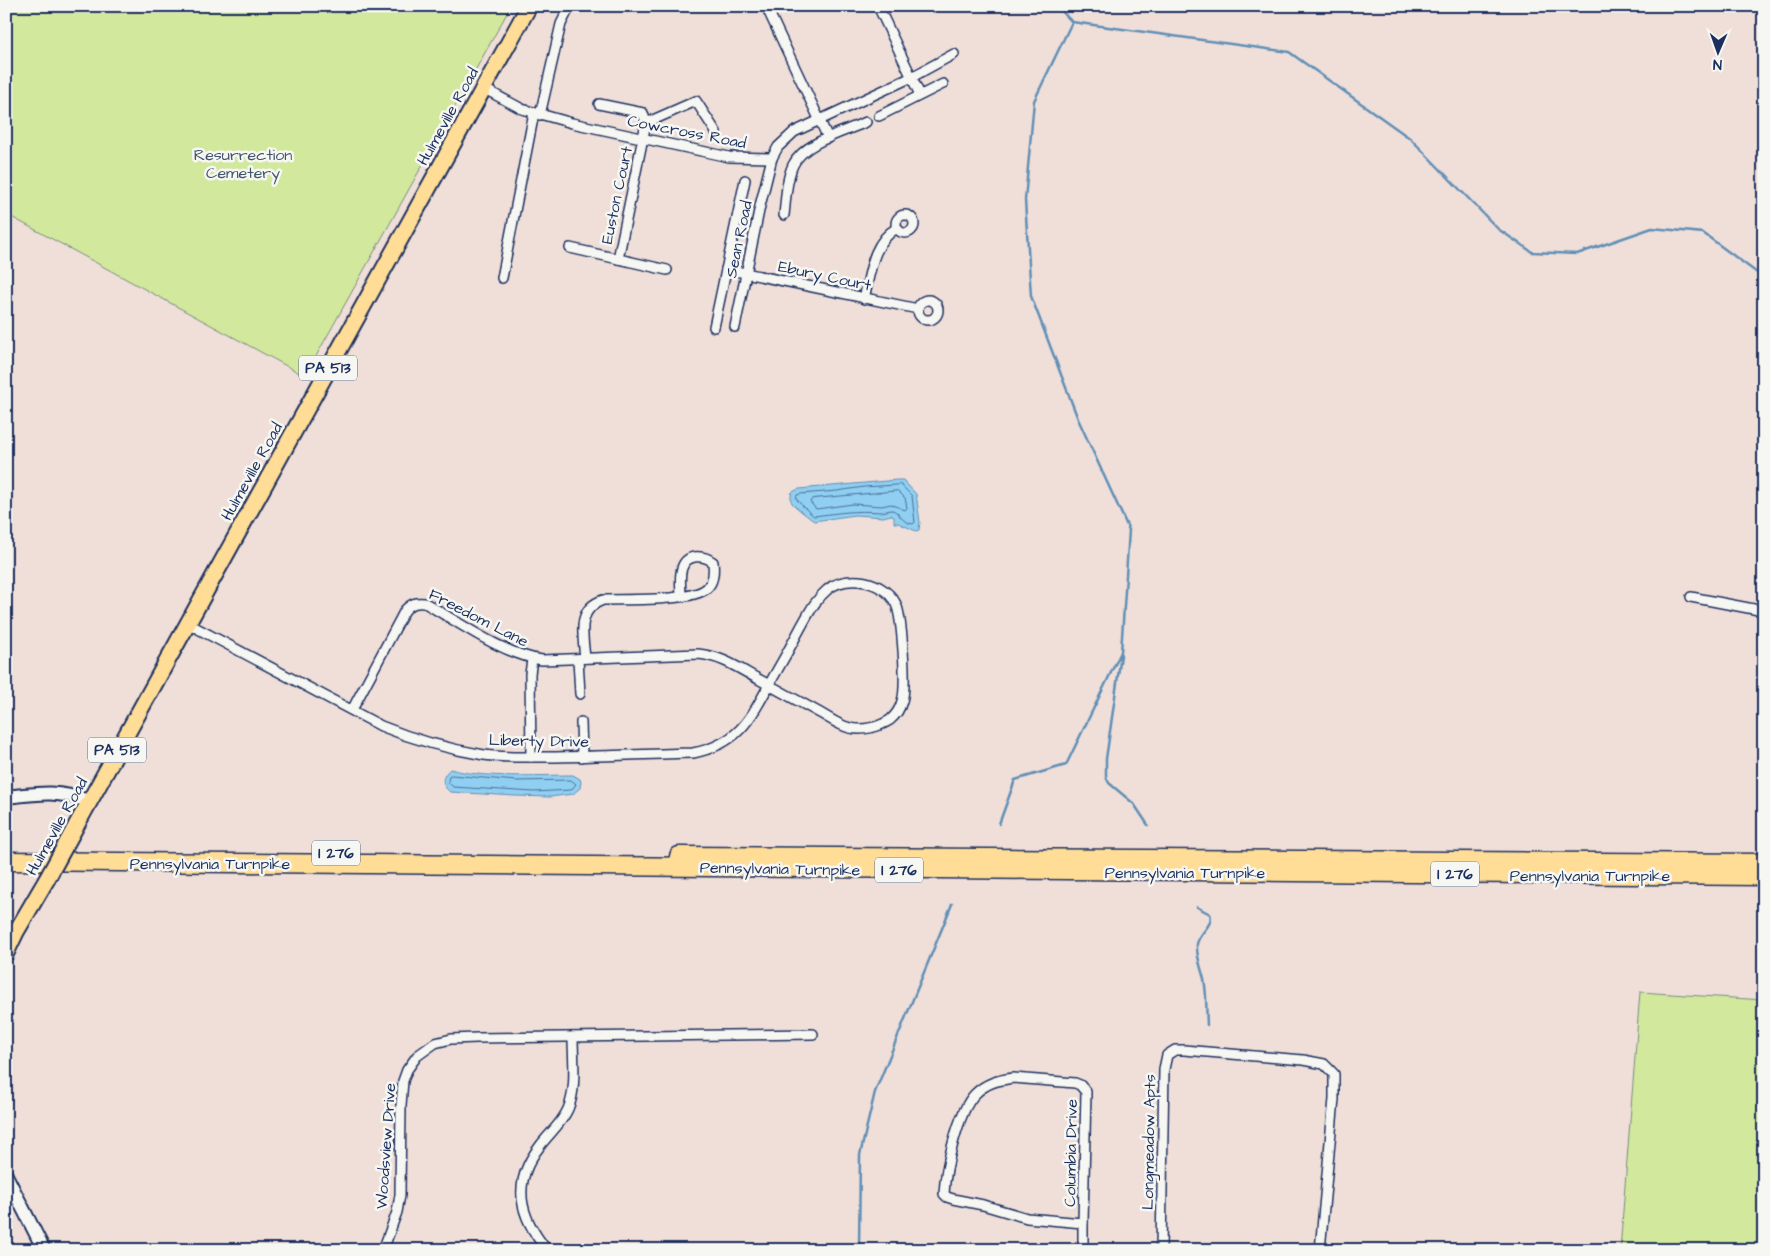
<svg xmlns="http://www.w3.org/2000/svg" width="1770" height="1256" font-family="'Architects Daughter',sans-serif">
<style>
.green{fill:#d2e89d;stroke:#768c7e}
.water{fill:#90cff1;stroke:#618fb6}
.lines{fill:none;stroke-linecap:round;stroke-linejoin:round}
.shore{stroke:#4a6f99;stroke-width:1}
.stream{stroke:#618fb6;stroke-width:2.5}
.street-casing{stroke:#1b2f5e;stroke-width:12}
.secondary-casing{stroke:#1b2f5e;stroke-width:16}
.primary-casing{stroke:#1b2f5e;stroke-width:19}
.highway-casing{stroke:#1b2f5e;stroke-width:21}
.street{stroke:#f6f6f2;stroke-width:9}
.secondary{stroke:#f6f6f2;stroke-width:12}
.primary{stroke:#ffdd96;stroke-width:15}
.highway{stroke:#ffdd96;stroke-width:18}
.primary-bridge-casing{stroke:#1b2f5e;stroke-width:19;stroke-linecap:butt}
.primary-bridge{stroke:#ffdd96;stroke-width:15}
.labels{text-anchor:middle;stroke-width:5;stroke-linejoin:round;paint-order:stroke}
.shield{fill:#f6f6f2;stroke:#5d6b8a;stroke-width:1}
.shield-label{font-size:15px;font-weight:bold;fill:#1b2f5e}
.street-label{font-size:16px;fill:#1b2f5e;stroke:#f6f6f2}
.park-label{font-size:16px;fill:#40546b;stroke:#f6f6f2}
</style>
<rect width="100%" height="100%" fill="#f0dfd9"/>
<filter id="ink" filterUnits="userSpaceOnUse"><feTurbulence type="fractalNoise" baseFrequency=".02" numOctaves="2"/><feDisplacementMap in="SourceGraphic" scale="10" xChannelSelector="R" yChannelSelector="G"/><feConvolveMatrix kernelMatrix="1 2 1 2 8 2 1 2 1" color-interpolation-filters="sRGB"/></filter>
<g filter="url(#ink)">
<g class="green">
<path d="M6 6H511L305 376 6 214Z"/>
<path d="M1640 992 1764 1000V1250H1620Z"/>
</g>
<g class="water">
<path d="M897 480H903L916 494 920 522 919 530 916 531 898 523H894V517L891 515 883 517 855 515 814 521C812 520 794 506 792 503 790 500 791 495 792 492L799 489Z"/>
<path d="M450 769C485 779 536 775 573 775L580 779 581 782 580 788 573 794 550 797 515 796 450 792C441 785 441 777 450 769Z"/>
</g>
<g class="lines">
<g class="shore">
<path d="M901 485 912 496 915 522 913 524C900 522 899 511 892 510 888 510 884 512 880 512 855 510 839 513 814 516 811 514 797 501 796 498L797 495 800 494 837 491 864 487Z"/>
<path d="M898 491 905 498 907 508 905 510 891 504 882 506 853 504 816 509 810 502 812 499Z"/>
<path d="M452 775 516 781 571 780 576 784 571 790 534 792 453 787 448 782 449 776Z"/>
</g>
<g class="stream">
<path d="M1057 6 1072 22 1289 52 1411 139 1498 229 1532 252 1577 254 1652 228 1703 233 1764 278"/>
<path d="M1121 655 1106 759V777L1109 783 1134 804 1148 825"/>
<path d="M999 824 1015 780 1066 765 1121 652 1129 530 1078 419 1031 296 1025 200 1034 101 1072 22"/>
<path d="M1197 907 1210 914C1214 925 1199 933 1197 944 1196 956 1201 967 1204 979 1207 994 1206 1010 1207 1025"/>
<path d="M859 1250 860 1155 875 1092 952 904"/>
</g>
<defs>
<g id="street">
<path d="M766 6 828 138"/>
<path d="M878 6 920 95"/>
<path d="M483 88 522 109 572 123 729 157 772 158 778 147 794 132 912 77 954 54"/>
<path d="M599 104 643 113 646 123"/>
<path d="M540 115 561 24 570 6"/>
<path d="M879 116 943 84"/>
<path d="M784 215C786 199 786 180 793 165 804 142 844 132 866 122"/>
<circle cx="905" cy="224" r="9"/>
<path d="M570 248 667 270"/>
<path d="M618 259 646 123 696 101 716 132"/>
<path d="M726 269 918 309"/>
<path d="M502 278 534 113"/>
<path d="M864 299C870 274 872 242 897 228"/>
<circle cx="928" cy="310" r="10"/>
<path d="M714 327 745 180"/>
<path d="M735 327 760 206 772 158"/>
<path d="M1691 597 1764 611"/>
<path d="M187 623 381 726C415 740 448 749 484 755 505 758 527 757 548 757 596 757 645 754 693 753 738 744 750 720 770 683 781 664 791 646 801 627 809 613 815 600 827 590 836 582 847 580 859 581 873 582 889 590 896 604 902 617 907 687 902 701 900 709 896 715 890 720 879 727 863 731 850 728 840 726 829 718 820 713 800 702 780 691 760 680 740 669 722 656 698 654L542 660C502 654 460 623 425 603 416 602 412 603 405 610L352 710"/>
<path d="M585 658C583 635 576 609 603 600 625 599 692 602 707 588 714 582 714 571 713 562 704 555 687 553 682 568 679 576 681 588 681 597"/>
<path d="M578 659 580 694"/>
<path d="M581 722 582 757"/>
<path d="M531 757 530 674 532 659"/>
<path d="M1013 1078 1075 1083 1080 1085 1086 1092 1083 1223 1027 1218 983 1205 953 1199 947 1197 944 1194C945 1170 958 1111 975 1094 986 1083 998 1080 1013 1078Z"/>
<path d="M383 1250 397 1212 400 1195 401 1105 403 1081 407 1070 417 1056 435 1043 451 1039 477 1038 813 1034"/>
<path d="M547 1250C519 1216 511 1183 540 1146 549 1134 562 1123 568 1109 577 1088 573 1060 573 1037"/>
<path d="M1083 1250V1223"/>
<path d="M1161 1250 1164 1069 1167 1055 1175 1050H1184L1303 1060 1324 1064 1334 1074V1099L1320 1250"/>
</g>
<g id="secondary">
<path d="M6 797C40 793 56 790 89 801"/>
<path d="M6 1175 44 1250"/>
</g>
<g id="primary">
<path d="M76 826 529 6"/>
<path d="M6 953 16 932 47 879"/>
</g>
<g id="highway">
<path d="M679 856 1764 863"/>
<path d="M6 861 1764 876"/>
</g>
</defs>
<use href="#street" class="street-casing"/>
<use href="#secondary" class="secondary-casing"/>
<use href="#primary" class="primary-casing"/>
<use href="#highway" class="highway-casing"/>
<use href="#street" class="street"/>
<use href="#secondary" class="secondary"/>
<use href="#primary" class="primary"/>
<use href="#highway" class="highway"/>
<defs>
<path id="primary-bridge" d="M47 879 76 826"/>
</defs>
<use href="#primary-bridge" class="primary-bridge-casing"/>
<use href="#primary-bridge" class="primary-bridge"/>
</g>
</g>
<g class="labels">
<g class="shield">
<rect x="299" y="355.5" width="58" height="25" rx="4"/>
<rect x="88" y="737.5" width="58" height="25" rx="4"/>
<rect x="312" y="840.5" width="48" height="25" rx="4"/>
<rect x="875" y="857.5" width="48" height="25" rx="4"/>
<rect x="1431" y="861.5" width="48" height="25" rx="4"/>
</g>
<g class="shield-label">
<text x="328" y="373">PA 513</text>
<text x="117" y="755">PA 513</text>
<text x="336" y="858">I 276</text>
<text x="899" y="875">I 276</text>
<text x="1455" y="879">I 276</text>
</g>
<g class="street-label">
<text transform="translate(447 116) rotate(-61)" y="6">Hulmeville Road</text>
<text transform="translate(687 131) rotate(11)" y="6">Cowcross Road</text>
<text transform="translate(616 195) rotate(-78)" y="6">Euston Court</text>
<text transform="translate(738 239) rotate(-78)" y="6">Sean Road</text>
<text transform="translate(825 275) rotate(12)" y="6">Ebury Court</text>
<text transform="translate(251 471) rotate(-61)" y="6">Hulmeville Road</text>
<text transform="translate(479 617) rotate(27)" y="6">Freedom Lane</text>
<text transform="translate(539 740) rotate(1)" y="6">Liberty Drive</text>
<text transform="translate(56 826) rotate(-61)" y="6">Hulmeville Road</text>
<text x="210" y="869">Pennsylvania Turnpike</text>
<text transform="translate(780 868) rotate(1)" y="6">Pennsylvania Turnpike</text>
<text x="1185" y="878">Pennsylvania Turnpike</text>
<text x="1590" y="881">Pennsylvania Turnpike</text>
<text transform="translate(1148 1142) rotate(-89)" y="6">Longmeadow Apts</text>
<text transform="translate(385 1146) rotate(-86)" y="6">Woodsview Drive</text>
<text transform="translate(1070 1153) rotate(-89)" y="6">Columbia Drive</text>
</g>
<g class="park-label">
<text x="243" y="160">Resurrection<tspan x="243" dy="18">Cemetery</tspan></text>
</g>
</g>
<rect width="1770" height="1256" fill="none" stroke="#f6f6f2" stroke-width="25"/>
<rect x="12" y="12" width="1745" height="1231" fill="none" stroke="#1b2f5e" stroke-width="2" filter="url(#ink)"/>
<g transform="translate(1718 52) rotate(182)" stroke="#f6f6f2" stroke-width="4" paint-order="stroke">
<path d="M0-4L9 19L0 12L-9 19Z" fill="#1b2f5e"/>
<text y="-8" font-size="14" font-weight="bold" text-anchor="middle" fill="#1b2f5e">N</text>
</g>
</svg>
